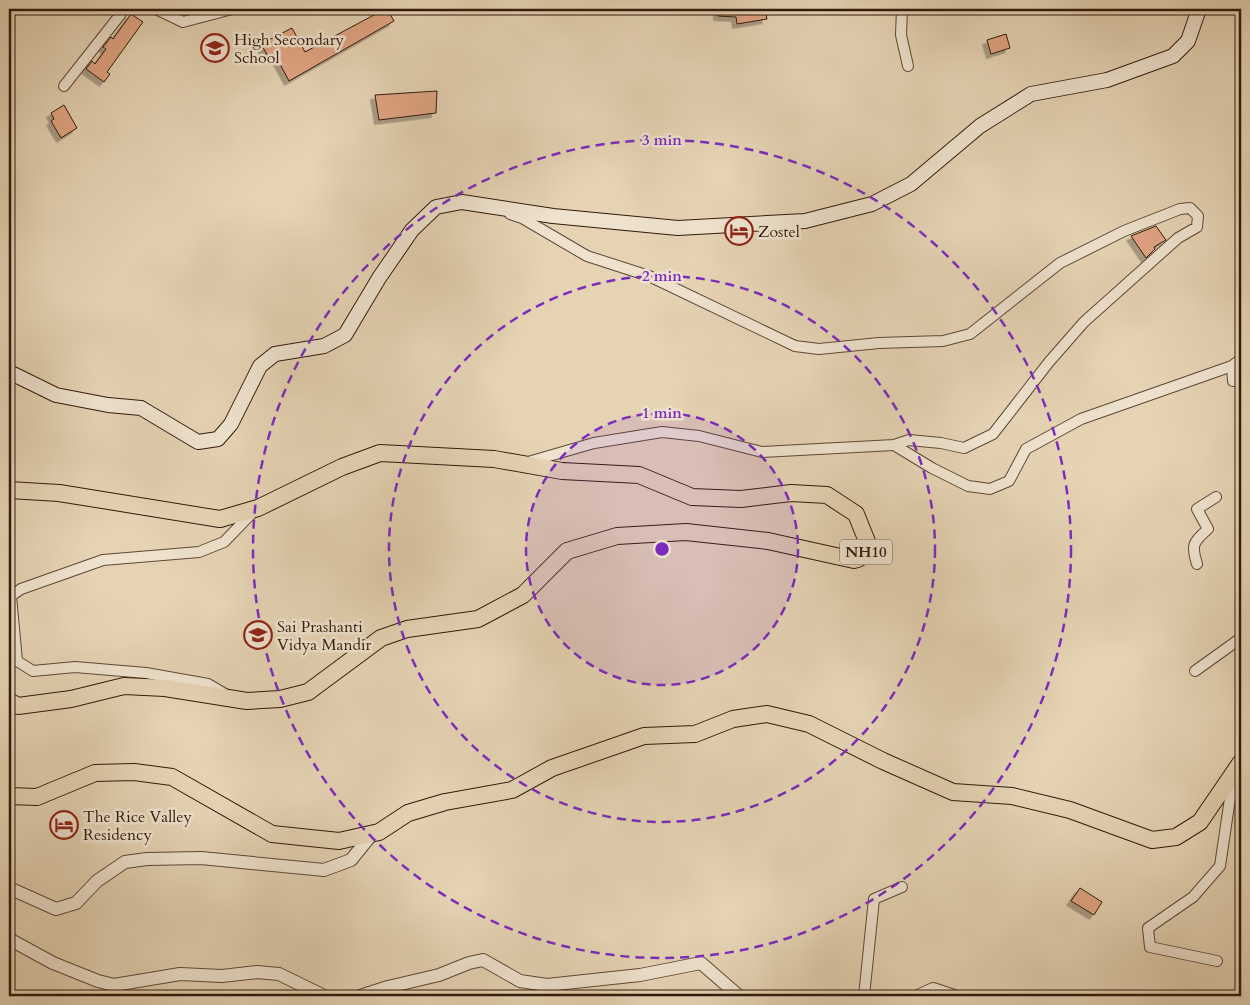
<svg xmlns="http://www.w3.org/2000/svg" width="1250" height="1005" font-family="Cardo,serif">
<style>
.building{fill:#e1a584;stroke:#311a0c;filter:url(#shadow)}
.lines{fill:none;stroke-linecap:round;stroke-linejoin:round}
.minor-casing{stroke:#5e4836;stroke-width:12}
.tertiary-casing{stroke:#5e4836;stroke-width:14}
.secondary-casing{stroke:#311a0c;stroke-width:16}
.trunk-casing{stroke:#311a0c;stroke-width:18}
.minor{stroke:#eee2ce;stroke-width:10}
.tertiary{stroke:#eee2ce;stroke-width:12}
.secondary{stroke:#eee2ce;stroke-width:14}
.trunk{stroke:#e5d3b4;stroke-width:16}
.ring{fill:none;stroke:#7b2cbf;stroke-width:2.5;stroke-dasharray:9 6}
.labels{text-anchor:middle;stroke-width:5;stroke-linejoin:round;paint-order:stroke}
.shield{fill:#eee2ce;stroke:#6a5646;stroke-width:1}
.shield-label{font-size:15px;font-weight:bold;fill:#311a0c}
.poi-label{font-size:16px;fill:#311a0c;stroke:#eee2ce;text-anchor:start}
.centre{fill:#7b2cbf;stroke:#eee2ce;stroke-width:2.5}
.ring-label{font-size:15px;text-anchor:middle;font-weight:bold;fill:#7b2cbf;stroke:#eee2ce;stroke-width:5;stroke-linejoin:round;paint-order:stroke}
</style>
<defs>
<filter id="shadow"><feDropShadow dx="-4.5" dy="4.5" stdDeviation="0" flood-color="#0004"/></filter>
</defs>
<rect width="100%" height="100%" fill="#e5d3b4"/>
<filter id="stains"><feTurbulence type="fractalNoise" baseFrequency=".004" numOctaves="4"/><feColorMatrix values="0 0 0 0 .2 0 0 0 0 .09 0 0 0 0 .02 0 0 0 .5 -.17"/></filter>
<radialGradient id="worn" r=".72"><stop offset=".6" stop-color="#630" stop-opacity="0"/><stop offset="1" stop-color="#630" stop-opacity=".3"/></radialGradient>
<g class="building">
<path d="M385 9H387L394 21 289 81 275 55 269 58 261 44 292 28 305 52Z"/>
<path d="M718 9H765L767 19 737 24 736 17 718 16Z"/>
<path d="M131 14 143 22 107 72 110 74 104 82 86 69 92 61 95 64 106 49 103 47 111 37 113 39Z"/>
<path d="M1006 34 1010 48 991 54 987 40Z"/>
<path d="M437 91 436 113 379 120 375 95Z"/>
<path d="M64 105 77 128 61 138 51 121 54 119 51 113Z"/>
<path d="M1156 226 1166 240 1154 247 1155 249 1146 258 1131 236Z"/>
<path d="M1080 888 1102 902 1094 915 1071 901Z"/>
</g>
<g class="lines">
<defs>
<g id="minor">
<path d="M156 9 183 22 232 9"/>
<path d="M902 9 901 35 908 66"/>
<path d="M64 86 120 15V9"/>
<path d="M510 214 522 218 587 256 649 276 795 346 819 349 879 343 943 341 970 334 1060 263 1124 231 1180 209 1190 208 1198 216 1197 227 1178 238 1084 322 1049 362 993 434 964 448 941 443 909 440 894 445 762 452 699 436 662 432 594 443 528 462"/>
<path d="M1232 366 1233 381 1241 376"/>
<path d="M894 445 932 468 968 486 990 489 1009 481 1026 449 1081 419 1232 366 1241 359"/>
<path d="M1197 564C1191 545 1193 542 1208 529L1197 509 1216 497"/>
<path d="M1195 671 1241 638"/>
<path d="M225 694 208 684 146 673 75 667 33 671 17 661 11 596 21 589 103 560 199 552 224 542 255 510"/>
<path d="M1217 961 1150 947 1148 928 1193 897 1220 866 1233 778"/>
<path d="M864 996 874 899 902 887"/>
</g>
<g id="tertiary">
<path d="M9 888 56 909 76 903 97 881 125 862 147 859 201 858 324 870 351 860 372 834"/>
<path d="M9 939 53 963 98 981 114 985 180 974 222 976 257 972 279 974 324 996"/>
<path d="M360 996 388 987 439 975 469 963 483 960 520 981 547 985 640 975 701 963 739 996"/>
<path d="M918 996 933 989 954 996"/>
</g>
<path id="secondary" d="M9 372 56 395 108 405 141 408 198 442 218 439 231 424 260 366 275 354 324 346 345 335 379 278 412 230 436 207 462 202 553 216 678 228 805 221 872 204 911 184 980 126 1031 94 1107 80 1173 56 1188 41 1199 9"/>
<g id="trunk">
<path d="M9 490 59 493 220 519 258 508 342 467 380 453 494 459 562 471 639 475 692 497 741 499 791 493 827 495 856 514 868 544C866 553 863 558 854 560L768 541 686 532 617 536 567 551 523 595 478 619 407 629 381 638 308 692 280 699 247 701 165 688 124 686 71 699 18 706 9 701"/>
<path d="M9 796 37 797 95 773 134 772 172 777 272 834 339 841 379 832 408 813 445 802 512 790 552 768 644 736 695 734 733 719 767 714 809 724 883 761 953 792 1012 796 1070 810 1152 840 1176 837 1200 822 1241 762"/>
</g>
</defs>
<use href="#minor" class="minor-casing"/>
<use href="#tertiary" class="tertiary-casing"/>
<use href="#secondary" class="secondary-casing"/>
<use href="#trunk" class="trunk-casing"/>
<use href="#minor" class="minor"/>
<use href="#tertiary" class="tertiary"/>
<use href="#secondary" class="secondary"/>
<use href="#trunk" class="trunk"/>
</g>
<circle cx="662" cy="549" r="136" fill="#7b2cbf" fill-opacity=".12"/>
<g class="ring">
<circle cx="662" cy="549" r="136"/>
<circle cx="662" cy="549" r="273"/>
<circle cx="662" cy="549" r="409"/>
</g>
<defs>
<symbol id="school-ring" viewBox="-11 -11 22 22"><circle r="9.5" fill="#eee2ce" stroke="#8f2418" stroke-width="1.5"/><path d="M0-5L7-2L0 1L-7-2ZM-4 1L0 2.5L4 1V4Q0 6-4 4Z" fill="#8f2418"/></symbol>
<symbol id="hotel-ring" viewBox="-11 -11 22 22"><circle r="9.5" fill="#eee2ce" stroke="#8f2418" stroke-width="1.5"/><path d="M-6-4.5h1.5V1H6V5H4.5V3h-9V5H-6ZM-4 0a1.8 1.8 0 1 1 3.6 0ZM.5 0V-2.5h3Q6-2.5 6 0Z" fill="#8f2418"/></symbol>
</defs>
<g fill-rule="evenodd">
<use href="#school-ring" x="199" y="32" width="32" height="32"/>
<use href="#hotel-ring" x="723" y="215" width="32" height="32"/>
<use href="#school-ring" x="242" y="619" width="32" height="32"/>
<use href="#hotel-ring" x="48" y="809" width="32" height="32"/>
</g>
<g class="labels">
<rect class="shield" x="840" y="539.5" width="52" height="25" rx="4"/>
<g class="shield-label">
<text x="866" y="557">NH10</text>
</g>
<g class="poi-label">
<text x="234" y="45">High Secondary<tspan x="234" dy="18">School</tspan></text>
<text x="758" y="237">Zostel</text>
<text x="277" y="632">Sai Prashanti<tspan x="277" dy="18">Vidya Mandir</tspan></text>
<text x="83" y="822">The Rice Valley<tspan x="83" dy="18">Residency</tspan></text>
</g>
</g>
<circle cx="662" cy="549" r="8" class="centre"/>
<g class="ring-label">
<text x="662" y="145">3 min</text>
<text x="662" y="281">2 min</text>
<text x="662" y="418">1 min</text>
</g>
<rect width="1250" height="1005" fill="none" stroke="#e5d3b4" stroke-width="30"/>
<rect x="10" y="10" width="1230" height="985" fill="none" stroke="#311a0c" stroke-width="2.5"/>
<rect x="15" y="15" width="1220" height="975" fill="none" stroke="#311a0c"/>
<rect width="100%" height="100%" filter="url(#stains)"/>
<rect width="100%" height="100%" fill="url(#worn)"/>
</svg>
